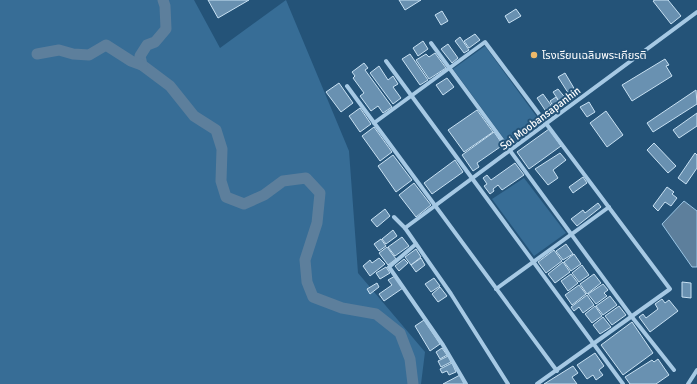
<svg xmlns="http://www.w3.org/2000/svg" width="697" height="384" font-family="Signika,'Noto Sans Thai',sans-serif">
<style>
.green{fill:#376d96}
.water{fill:#5d7f9c;stroke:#9ac5e4}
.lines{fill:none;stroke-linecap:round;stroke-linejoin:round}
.river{stroke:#5d7f9c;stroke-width:11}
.building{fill:#6991b1;stroke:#c8e1f3}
.street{stroke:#a6c9e4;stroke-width:4}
.poi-dot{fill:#eeb869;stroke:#245378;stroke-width:1.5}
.labels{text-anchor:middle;stroke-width:4;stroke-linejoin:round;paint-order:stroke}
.poi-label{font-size:11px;fill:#fff;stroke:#245378;text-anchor:start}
.street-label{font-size:11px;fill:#fff;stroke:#245378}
</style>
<rect width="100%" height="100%" fill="#245378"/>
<g class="green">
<path d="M0 0H194L220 48 286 0 349 151 358 273 425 352 421 384H0Z"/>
<path d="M485 46 542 124 510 147 453 69Z"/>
<path d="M524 178 566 233 534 256 492 199Z"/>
</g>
<path class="water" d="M684 201 697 211V267H692L662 224Z"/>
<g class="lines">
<g class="river">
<path d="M163 0 165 6 166 29 155 42 147 45 140 56 142 65 170 86 194 116 216 130 222 149 221 181 226 197 244 204 264 195 283 181 306 178 320 193 317 223 305 260 307 282 313 297 342 308 376 314 400 333 410 359 413 384"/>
<path d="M37 54 59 50 73 54 89 55 106 45 131 61 142 65"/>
</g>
</g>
<g class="building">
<path d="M208 0H249L218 18Z"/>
<path d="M399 0H421L405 10Z"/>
<path d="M655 0H668L681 16 671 24 653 1Z"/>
<path d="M516 9 521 16 509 23 505 16Z"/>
<path d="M442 11 448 21 441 25 435 15Z"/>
<path d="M475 34 480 40 469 48 464 41Z"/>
<path d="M460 37 469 50 464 53 455 41Z"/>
<path d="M423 41 428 49 418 56 413 48Z"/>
<path d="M448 44 458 58 452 63 441 49Z"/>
<path d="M435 53 446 68 429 79 416 60 426 54 429 57Z"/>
<path d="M410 54 428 80 420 85 402 59Z"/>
<path d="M665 59 669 65 666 66 672 76 632 101 622 85Z"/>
<path d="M364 63 368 68 365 70 392 107 383 113 378 106 371 111 360 96 364 93 353 78 355 76 352 72Z"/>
<path d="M379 66 388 80 393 76 398 84 393 87 401 98 393 104 370 73Z"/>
<path d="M565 73 578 95 572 99 558 77Z"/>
<path d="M447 78 454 87 443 95 436 85Z"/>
<path d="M339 83 353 103 341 112 326 92Z"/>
<path d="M558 89 567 100 561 104 553 92Z"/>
<path d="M696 90 697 104 653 132 647 123Z"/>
<path d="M543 94 556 112 549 116 537 98Z"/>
<path d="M556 97 562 107 556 111 550 101Z"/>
<path d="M589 102 595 112 587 117 580 107Z"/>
<path d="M360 108 371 124 360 132 349 116Z"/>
<path d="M477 110 493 132 464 152 448 130Z"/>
<path d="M606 111 623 135 607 147 590 123Z"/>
<path d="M697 113V126L679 138 673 130Z"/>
<path d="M374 127 392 152 380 161 362 136Z"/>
<path d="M549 129 561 146 529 169 517 152Z"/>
<path d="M494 132 503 145 477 163 479 167 473 171 462 155Z"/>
<path d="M654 143 676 166 668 173 647 150Z"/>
<path d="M560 153 566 160 553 170 558 178 548 185 535 169Z"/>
<path d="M695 153 697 155V168L686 184 678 178Z"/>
<path d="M393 155 412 180 396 192 378 166Z"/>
<path d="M455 160 463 172 432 194 424 183Z"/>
<path d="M515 163 524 175 502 190 498 185 493 189 494 191 490 194 484 186 487 184 483 178 487 175 491 180Z"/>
<path d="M583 177 587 183 573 193 569 187Z"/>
<path d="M414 183 431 205 416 217 399 195Z"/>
<path d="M667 187 674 192 672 194 677 198 671 206 665 202 658 211 653 206Z"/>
<path d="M598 203 601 207 577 226 571 219 583 210 585 213Z"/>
<path d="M385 209 390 216 377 227 371 220Z"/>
<path d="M393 230 397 236 386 244 382 239Z"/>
<path d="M402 237 409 246 395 256 388 247Z"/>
<path d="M381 239 386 246 379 251 374 244Z"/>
<path d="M566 244 573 254 563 260 556 251Z"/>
<path d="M387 247 396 259 388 265 379 253Z"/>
<path d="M416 249 421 257 411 265 405 257Z"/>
<path d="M554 250 562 261 546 273 538 262Z"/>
<path d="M574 254 581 264 571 271 564 262Z"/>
<path d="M379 258 385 264 370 276 363 266 370 260 372 263Z"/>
<path d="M421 258 425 265 416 272 411 265Z"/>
<path d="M404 259 408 263 399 271 395 266Z"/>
<path d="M563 262 570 272 555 283 548 274Z"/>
<path d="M582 265 589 275 579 282 572 273Z"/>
<path d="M386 267 390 273 380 279 376 273Z"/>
<path d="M571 274 578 283 568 291 561 281Z"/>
<path d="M594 274 601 283 587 294 580 284Z"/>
<path d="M395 276 403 288 384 301 379 294 392 285 388 280Z"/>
<path d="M434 278 440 286 431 292 425 284Z"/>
<path d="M682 282 691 283V298L682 297Z"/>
<path d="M377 283 379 287 370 294 367 289Z"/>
<path d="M603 284 608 290 604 293 607 296 596 304 588 294Z"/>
<path d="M579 285 586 294 572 305 565 295Z"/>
<path d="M440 287 447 296 438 302 432 294Z"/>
<path d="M587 295 594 305 583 313 579 307 574 311 571 307Z"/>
<path d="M610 296 617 305 603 315 596 306Z"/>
<path d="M662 299 665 303 669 300 678 311 650 332 639 317 643 314 646 318 658 309 655 304Z"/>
<path d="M595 306 602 316 592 323 585 314Z"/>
<path d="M619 306 626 315 612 325 605 316Z"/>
<path d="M603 317 611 327 600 334 593 325Z"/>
<path d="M424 320 440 344 430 351 415 326Z"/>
<path d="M632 322 653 353 623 375 601 345Z"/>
<path d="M442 348 447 355 440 359 436 352Z"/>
<path d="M595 353 604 366 599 370 603 375 596 380 593 375 587 379 577 365Z"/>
<path d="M448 356 451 362 441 367 438 361Z"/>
<path d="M658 359 669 375 656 384H630L625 377 652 360 654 362Z"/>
<path d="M452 363 456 372 449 375 447 371 442 373 440 369Z"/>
<path d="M573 366 578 373 572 377 577 384H544Z"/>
<path d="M460 375 464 384H443Z"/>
</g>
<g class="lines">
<g class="street">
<path d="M431 43 632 317 674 370"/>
<path d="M386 61 623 384"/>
<path d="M347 86 557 371"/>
<path d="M374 123 485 42 670 289 537 384"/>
<path d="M394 217 405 228 697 12"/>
<path d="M405 228 451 294 508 384"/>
<path d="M416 244 389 267 443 345 466 384"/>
<path d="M496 289 609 207"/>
<path d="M688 384 697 370"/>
</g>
</g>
<circle class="poi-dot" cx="534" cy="55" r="4"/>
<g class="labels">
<g class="poi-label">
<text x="542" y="59">โรงเรียนเฉลิมพระเกียรติ</text>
</g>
<g class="street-label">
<text transform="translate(540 118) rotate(-37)" y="4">Soi Moobansapanhin</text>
</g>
</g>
</svg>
